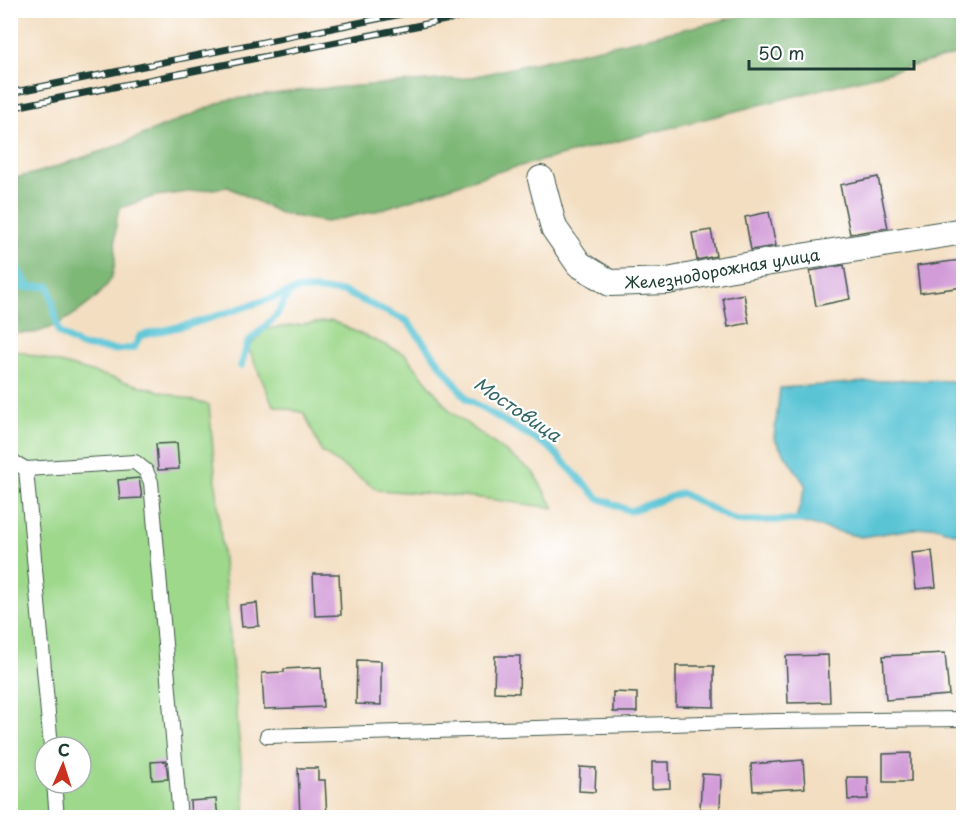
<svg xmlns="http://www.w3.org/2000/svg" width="974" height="828" font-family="'Playpen Sans',sans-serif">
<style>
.green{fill:#9dd88b;stroke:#5e8a60;stroke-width:1.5;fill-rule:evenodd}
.forest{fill:#7eb877;stroke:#4e7a56;stroke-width:1.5}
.water{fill:#5ac4d5;stroke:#3c8084;stroke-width:1.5}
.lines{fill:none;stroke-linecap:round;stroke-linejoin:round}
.stream{stroke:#5ac4d5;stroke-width:7}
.building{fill:#d29cd8}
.service-casing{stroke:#3f5549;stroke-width:16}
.minor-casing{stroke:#3f5549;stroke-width:28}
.service{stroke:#fff;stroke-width:14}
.minor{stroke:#fff;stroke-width:26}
.rail-casing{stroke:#1f3d34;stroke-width:7}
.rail{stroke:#fff;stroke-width:4.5;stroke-dasharray:14;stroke-linecap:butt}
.labels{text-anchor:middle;stroke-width:4.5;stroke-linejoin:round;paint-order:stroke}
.street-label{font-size:16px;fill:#1f3d34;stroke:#fff}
.water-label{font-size:18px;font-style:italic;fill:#316664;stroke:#fff}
</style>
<rect width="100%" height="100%" fill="#fff"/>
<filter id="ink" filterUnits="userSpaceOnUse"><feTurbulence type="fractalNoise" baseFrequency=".0167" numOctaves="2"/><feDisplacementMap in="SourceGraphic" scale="12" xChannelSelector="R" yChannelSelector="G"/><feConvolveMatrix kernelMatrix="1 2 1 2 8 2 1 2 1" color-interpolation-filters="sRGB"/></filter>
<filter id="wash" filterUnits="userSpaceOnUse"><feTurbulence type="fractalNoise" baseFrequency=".008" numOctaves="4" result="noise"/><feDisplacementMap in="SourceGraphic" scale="24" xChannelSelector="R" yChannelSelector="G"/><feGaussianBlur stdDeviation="1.35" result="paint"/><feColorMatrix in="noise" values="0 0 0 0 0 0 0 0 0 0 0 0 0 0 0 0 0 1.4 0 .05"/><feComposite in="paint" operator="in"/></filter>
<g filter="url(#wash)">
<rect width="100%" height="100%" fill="#f3dec1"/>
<g class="green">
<path d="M332 321 405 354 450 411 533 472 554 508 473 497 378 490 322 452 304 413 273 405 248 348 266 329Z"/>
<path d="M10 349 209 405 246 817H11ZM45 747H81V783H45Z"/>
</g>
<path class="forest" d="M768 10 963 11V53L493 173 376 211 326 222 282 214 228 187 155 196 120 208C111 230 119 252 113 273 106 297 62 325 38 332 30 334 19 333 11 333L10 190 16 178 40 172 114 147 227 100 304 90 468 78Z"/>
<path class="water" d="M894 380 963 381V536L933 526 861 537 795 521 806 486 774 438 780 388Z"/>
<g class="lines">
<g class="stream">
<path d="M10 258 30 287"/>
<path d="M10 288 49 286 59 333 81 346 117 350 134 348 140 336 195 323 300 289 344 292 407 321 467 399 550 448 598 498 630 511 681 493 736 521 803 520"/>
<path d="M241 366 248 342 276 316 289 293"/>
</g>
</g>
<g id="blocks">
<g class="building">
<path d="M878 177 888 228 850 234 840 185Z"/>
<path d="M769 212 776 246 751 250 745 217Z"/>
<path d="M711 230 716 256 697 260 692 233Z"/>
<path d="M960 260 963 287 920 293 917 266Z"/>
<path d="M844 265 850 299 816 306 810 271Z"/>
<path d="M744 294 749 323 728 327 723 298Z"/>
<path d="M177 443 179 469 158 470 156 444Z"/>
<path d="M139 478 142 498 120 499 118 480Z"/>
<path d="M932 551 936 587 916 589 912 553Z"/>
<path d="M313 574H339L341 615 315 616Z"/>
<path d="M257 603 259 626 242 627 240 605Z"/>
<path d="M945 653 949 695 886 700 883 656Z"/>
<path d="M828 655 830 702 788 703 786 656Z"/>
<path d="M495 656H520L519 693 494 692Z"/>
<path d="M357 660 381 661V705L356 704Z"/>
<path d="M676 666H714V707L676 706Z"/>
<path d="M321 667 323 707 264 709 262 673 284 672V669Z"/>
<path d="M613 692 637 693V712H613Z"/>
<path d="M911 753V782H883V754Z"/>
<path d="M803 760 805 788 753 791 751 764Z"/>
<path d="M166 761 168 779 152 780 151 762Z"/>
<path d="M652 762H669L670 788 652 789Z"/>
<path d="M580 767 596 768 595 792 579 791Z"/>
<path d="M298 768H318V780H325L327 818H300Z"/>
<path d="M702 774 721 775 720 810 700 809Z"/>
<path d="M847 777H868V799L848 800Z"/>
<path d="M216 799 218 818H191L190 801Z"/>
</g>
</g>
</g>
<g filter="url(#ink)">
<use href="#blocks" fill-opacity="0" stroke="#3f5549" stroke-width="1.5"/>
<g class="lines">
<defs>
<g id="service">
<path d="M10 460 26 469 135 462 146 471 151 482 180 818"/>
<path d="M26 469 51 747"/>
<path d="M267 736 775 721 964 719"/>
<path d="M54 783 57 818"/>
</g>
<g id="minor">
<path id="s1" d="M541 179 554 228 579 264 610 283 668 281 727 269 964 231"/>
</g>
</defs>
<use href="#service" class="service-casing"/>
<use href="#minor" class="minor-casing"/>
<use href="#service" class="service"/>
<use href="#minor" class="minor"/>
<defs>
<g id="rail">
<path d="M10 93 422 10"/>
<path d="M10 108 495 10"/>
</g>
</defs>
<use href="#rail" class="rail-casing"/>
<use href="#rail" class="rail"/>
</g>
</g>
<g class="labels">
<g class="street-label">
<text dy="6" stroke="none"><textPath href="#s1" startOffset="244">Железнодорожная улица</textPath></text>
</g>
<g class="water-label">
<text transform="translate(517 410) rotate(34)" y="6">Мостовица</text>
</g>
</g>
<rect width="974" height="828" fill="none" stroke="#fff" stroke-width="36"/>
<g transform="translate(63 765) rotate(3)"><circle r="28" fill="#ffffff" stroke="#a5b1ae" stroke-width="1.5"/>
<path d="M0-4.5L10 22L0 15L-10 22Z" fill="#c8321e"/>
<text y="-9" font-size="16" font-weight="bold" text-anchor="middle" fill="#1f3d34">С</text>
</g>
<path d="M749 60v9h165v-9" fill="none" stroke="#1f3d34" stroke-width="3"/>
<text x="758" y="60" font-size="18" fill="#1f3d34" stroke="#ffffff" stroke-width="4.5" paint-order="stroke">50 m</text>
</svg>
